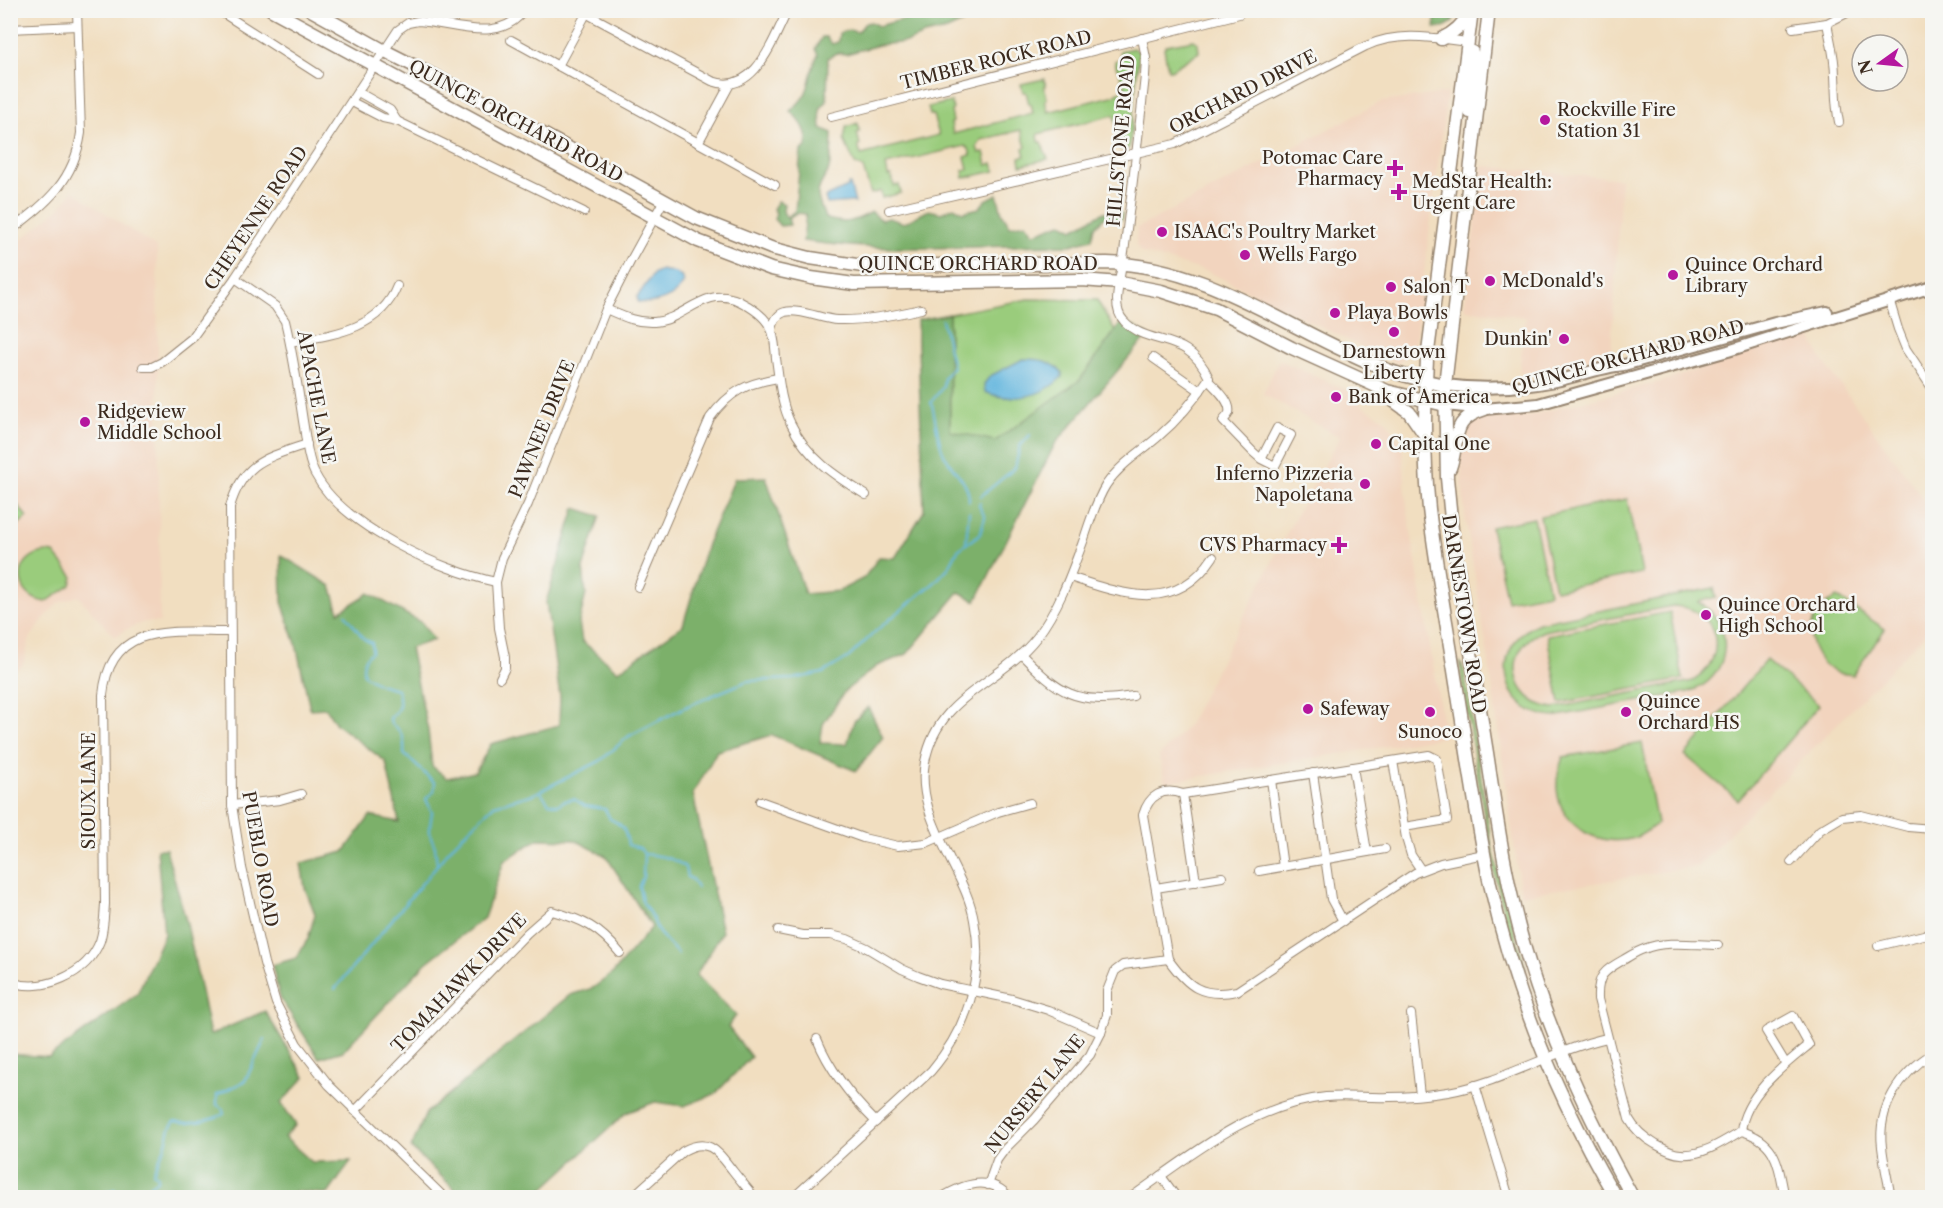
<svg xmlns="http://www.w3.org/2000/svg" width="1943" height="1208" font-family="'Libre Caslon Text',serif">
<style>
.built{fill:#f2d4be}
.green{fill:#9acc7b;stroke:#6a7b4c;stroke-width:1.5;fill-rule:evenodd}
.forest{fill:#7bb06b;stroke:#5b6d44;stroke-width:1.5}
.water{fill:#63b6de;stroke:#4f707e;stroke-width:1.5}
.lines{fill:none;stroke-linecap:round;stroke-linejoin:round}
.stream{stroke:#63b6de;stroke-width:2}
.street-casing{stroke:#96846f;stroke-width:10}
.secondary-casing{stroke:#96846f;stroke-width:14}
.primary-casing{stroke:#96846f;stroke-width:15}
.street{stroke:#fff;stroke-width:8}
.secondary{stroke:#fff;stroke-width:10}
.primary{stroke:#fff;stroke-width:12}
.poi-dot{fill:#b5179e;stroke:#f6f6f2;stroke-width:2}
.labels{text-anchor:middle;stroke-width:5;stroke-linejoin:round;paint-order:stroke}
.street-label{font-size:18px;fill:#3b2a1e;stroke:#f6f6f2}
.poi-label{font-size:18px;fill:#3b2a1e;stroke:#f6f6f2;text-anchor:start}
</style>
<rect width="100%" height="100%" fill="#f6f6f2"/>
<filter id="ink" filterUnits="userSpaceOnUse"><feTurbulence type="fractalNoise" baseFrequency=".0167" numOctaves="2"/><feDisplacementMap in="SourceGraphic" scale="12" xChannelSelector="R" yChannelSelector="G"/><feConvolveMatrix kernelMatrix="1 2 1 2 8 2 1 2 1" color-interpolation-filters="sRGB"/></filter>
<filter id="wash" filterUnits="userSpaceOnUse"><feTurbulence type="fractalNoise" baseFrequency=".008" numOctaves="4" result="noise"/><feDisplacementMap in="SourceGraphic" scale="24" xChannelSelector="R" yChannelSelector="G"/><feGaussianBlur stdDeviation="1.35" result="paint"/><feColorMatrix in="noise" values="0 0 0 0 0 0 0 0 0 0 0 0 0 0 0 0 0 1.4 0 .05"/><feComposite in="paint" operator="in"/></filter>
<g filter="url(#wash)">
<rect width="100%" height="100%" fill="#f1dec0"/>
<g class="built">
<path d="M1447 93 1414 351 1398 363 1372 352 1209 272 1142 253 1136 245 1137 228 1381 102Z"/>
<path d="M1482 166 1621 179 1611 353 1540 374 1519 372 1526 317 1464 309Z"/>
<path d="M73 191 157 248 160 622H144L125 630 115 637 78 596 58 603 42 621 30 638 23 665 11 673V248L59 209Z"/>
<path d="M1809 331 1821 358 1932 511V627L1698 866 1521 895 1488 656 1465 516 1459 438 1462 429 1474 419 1527 416 1667 380Z"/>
<path d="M1279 360 1360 396 1361 405 1386 420 1402 444 1407 507 1445 737 1165 782 1159 756 1187 727 1293 521 1340 437 1263 394Z"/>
</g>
<g class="green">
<path d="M1194 40 1198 43 1199 52 1171 70H1168L1164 48 1166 45Z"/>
<path d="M1133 48 1139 52 1130 145 1128 149 1121 150 1116 135 1119 134 1114 115 1038 134 1039 142H1041L1048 159 1021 165 1020 157 1025 156 1023 148 1026 147 1021 130 981 140 977 147 979 153 984 152 987 165 993 163 995 171 964 178 963 170 968 169 965 157 971 155 969 149 965 146 886 165 888 176H891L894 186 899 185 901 193 882 198 881 191 871 194 863 168 855 164 844 140 846 127 858 123 860 132 857 133 860 145 858 146 861 155 939 135 933 115H930L928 107 951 102 953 109 951 111 953 122 951 123 953 134 1033 113 1031 104H1029L1026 92H1023L1021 84 1044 79 1046 86 1044 87 1047 99 1045 100 1048 112 1116 95V93L1126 90 1124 80 1122 81 1119 69H1117L1115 61 1121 59 1120 51Z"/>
<path d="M1028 299 1097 300 1115 331 1080 380 995 442 950 431 949 314Z"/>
<path d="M11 497 27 517 11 531H10Z"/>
<path d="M1627 499 1642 573 1555 590 1540 516Z"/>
<path d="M1534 518 1549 593 1507 601 1491 527Z"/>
<path d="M47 552 54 553 73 577 71 585 46 602C12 598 13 554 47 552Z"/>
<path d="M1714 588 1716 597 1698 602C1738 624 1731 680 1688 692L1553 717C1498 713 1489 644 1539 623ZM1673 606C1718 607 1731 657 1693 681L1554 708C1510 704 1501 646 1544 631Z"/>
<path d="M1837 597 1885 629 1853 675C1848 674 1843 674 1838 673 1814 664 1803 634 1818 612 1823 605 1830 601 1837 597Z"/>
<path d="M1670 612 1683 679 1560 703 1547 635Z"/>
<path d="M1766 660 1819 705 1738 800 1685 755Z"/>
<path d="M1460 662 1464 670 1492 847 1525 969 1522 970 1507 926 1492 862 1462 684Z"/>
<path d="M1642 743 1657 824C1651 828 1644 834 1637 837 1603 849 1560 829 1557 789 1556 778 1559 768 1563 757Z"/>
</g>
<g class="forest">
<path d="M1014 10 1007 14 992 13 982 19 973 18 947 30 924 35 907 42 879 45 846 54 836 53 828 58 827 100 820 109 821 128 832 133C832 141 831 166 828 172 824 178 818 187 818 194 818 202 823 211 825 218 845 225 853 222 872 212L881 220 889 218 904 223 929 210 941 213 954 207 963 212 979 208 986 200 997 194 1002 213 1010 226 1026 223 1033 233C1043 232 1052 225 1062 223L1073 229 1104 212 1122 213 1121 220 1104 218 1095 227 1092 239 1071 245C982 245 892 254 803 241L806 214 796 213 788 218 790 225 780 226 774 219 776 213 773 209 778 201 784 204 783 211 786 217 795 211 801 151 807 146C808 130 801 121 790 111 816 90 805 79 818 55L815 49 822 37H826L832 44 838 42 839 33 849 30 858 32 865 23 871 22 878 26 936 11Z"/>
<path d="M1435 11H1444L1445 13 1454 11 1453 22 1444 27 1435 28Z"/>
<path d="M949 314 950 431 995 441 1080 380 1123 320 1148 335 1055 444 976 601 959 592 907 654 877 666 845 691 823 724 820 743 847 744 854 721 868 707 883 737 856 771 772 735 717 751 693 794 722 932 696 975 736 1015 728 1027 751 1057 715 1094 684 1106 655 1102 626 1113 541 1191 547 1197H463L411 1148 426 1113 570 995 593 988 613 973 652 927 606 856 575 840 538 839 504 861 484 918 426 963 343 1051 319 1058 280 998 272 965 296 958 308 939 315 914 305 888 301 863 344 852 370 816 399 822 386 762 336 724 326 708 310 709 296 644 282 602 281 555 331 586 339 612 369 593 422 623 434 640 410 648 428 730 432 766 447 778 475 772 491 744 559 725 560 697 546 602 575 508 600 516 583 568 586 594 579 622 582 641 618 671 683 625 707 544 735 478 766 477 805 594 839 591 864 578 879 557 895 558 924 511 917 320Z"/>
<path d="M157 849H166L187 924 210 1035 265 1011 305 1077 281 1103 296 1125 284 1137 312 1162 351 1161 328 1194 295 1191 289 1198 11 1197V1054L49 1057 137 994 164 934Z"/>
</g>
<g class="water">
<path d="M848 184H850L855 203 852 202 827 204 825 197 848 187Z"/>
<path d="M661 270C671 272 680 271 684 282 676 298 656 305 638 302L637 297 654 273Z"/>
<path d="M1023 359C1040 359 1050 360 1062 372V377C1043 397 1012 403 985 392L984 384 990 376Z"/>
</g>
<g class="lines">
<g class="stream">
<path d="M942 320 953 367 944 377 943 387 931 402C937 420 936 439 945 456 953 471 970 483 969 501"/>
<path d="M981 496 1015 468 1020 446 1030 435"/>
<path d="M966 542 969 512"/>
<path d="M346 615 364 639 372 643V652C364 657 362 666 364 675L379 684 397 689C401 702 401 709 390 718L391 724C403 731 405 740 404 754L435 783 434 791 426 799 432 812 429 832 435 847 437 864"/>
<path d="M540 791 549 803 558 805 564 801 574 799 585 806 605 809 610 819C624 825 626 831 628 845L640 848 644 854C660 856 672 857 685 867L687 877 692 879 697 888"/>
<path d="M644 854 643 877 639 886 642 901 652 917 659 933 678 954"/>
<path d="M335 989 456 842 494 805 534 794 600 761 629 736 683 708 747 681 793 679 823 673 849 657 878 629 934 583 949 567 958 550 980 534 985 517 979 506 980 502"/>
<path d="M149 1186 157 1180 158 1176 153 1172 165 1147 170 1128 175 1121C178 1121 181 1123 185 1123 193 1124 217 1118 224 1114L222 1108 217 1105V1095L245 1081 265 1039"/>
<path d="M94 1198 115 1189"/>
</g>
</g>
</g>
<g filter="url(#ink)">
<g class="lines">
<defs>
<g id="street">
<path d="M218 10 318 74"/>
<path d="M580 10 712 81C755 97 773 39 788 10"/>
<path d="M1827 23C1830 40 1835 57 1835 75 1836 93 1835 104 1839 122"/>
<path d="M1793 28 1827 23 1853 10"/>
<path d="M10 29 77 26"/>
<path d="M511 40 775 185"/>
<path d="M558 66 586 14"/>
<path d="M358 92 390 110 397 121"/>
<path d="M352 102 383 118 397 121 584 212"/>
<path d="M831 117 1239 14"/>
<path d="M698 143 730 84"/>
<path d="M889 210 1175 144 1366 46C1399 31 1434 38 1468 42"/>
<path d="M10 212 20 224"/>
<path d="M10 231C46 203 74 182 81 133L77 10"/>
<path d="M235 278 275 306 285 321C293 354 298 387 303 421 306 437 307 459 315 474 342 526 441 571 496 582"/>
<path d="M1889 299 1898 329 1906 349 1932 388"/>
<path d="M606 309C622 316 636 323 654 322 685 320 704 285 739 301 751 307 764 315 770 327 775 335 775 348 776 358 779 380 781 404 791 424 807 458 835 476 866 495"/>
<path d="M772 329C774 321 777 314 785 312 798 308 822 319 837 320 864 321 895 315 921 309"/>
<path d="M290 342C331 335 380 330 397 286"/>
<path d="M1153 358 1200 391"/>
<path d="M143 367H152L162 362 192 338 235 278 398 30 408 23 418 21C453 23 500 45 524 10"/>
<path d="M1208 380C1214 387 1232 401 1229 413 1228 416 1225 418 1223 421L1253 452 1261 459 1275 466 1291 435 1277 428 1261 459"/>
<path d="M307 444C266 458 243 462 230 507L232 805 242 868 264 963 276 1003 297 1044 329 1085 445 1198"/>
<path d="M1070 577C1123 595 1176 614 1213 557"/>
<path d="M638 587 710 418C730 391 747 383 778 378"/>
<path d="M1021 654C1060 694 1075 705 1133 696"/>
<path d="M500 678 505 668V657L499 628 496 582 502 558 528 504 606 309 631 260 664 200"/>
<path d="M1393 761 1406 838 1411 855 1421 870"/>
<path d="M1353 767 1367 852"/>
<path d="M1313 773 1331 899 1343 921"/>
<path d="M1271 780 1283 867"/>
<path d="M1183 794 1196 882"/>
<path d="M760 801 863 838 898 846 926 843 998 812 1030 803"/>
<path d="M232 805 280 800 301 794"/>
<path d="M1404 827 1447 820 1437 759 1429 755 1183 794C1163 787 1149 795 1143 815L1168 959C1188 987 1202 998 1237 991L1415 873 1441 863 1484 854"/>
<path d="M1791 862 1820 830 1842 817 1861 815 1908 827 1932 829"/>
<path d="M1259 871 1385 849"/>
<path d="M1156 888 1222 877"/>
<path d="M778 930 803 935H831L847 939 867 948 902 969 918 976 940 984 1012 999 1048 1010 1101 1033"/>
<path d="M1718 945C1694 945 1666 940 1644 949 1637 951 1630 956 1623 960 1604 971 1597 975 1598 999L1629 1119C1635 1130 1643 1137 1655 1144 1662 1148 1672 1154 1681 1154 1702 1156 1723 1142 1741 1131 1778 1141 1778 1165 1785 1198"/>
<path d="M1878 946 1932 933"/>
<path d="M10 982C43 993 87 975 100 941 104 929 104 917 105 904L103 695C110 621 172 632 229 632"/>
<path d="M1411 1014 1420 1095"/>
<path d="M817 1039C830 1071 852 1098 876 1122"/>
<path d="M1475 1085 1509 1198"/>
<path d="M355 1111 527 933 552 911C583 920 599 927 620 953"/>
<path d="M1741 1131C1745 1095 1783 1066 1809 1045L1793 1016 1766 1031 1786 1064"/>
<path d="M1161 1176 1177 1198"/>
<path d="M988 1185 997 1160 1005 1149 1034 1120 1090 1055 1101 1033 1107 1015V991L1115 971 1123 965 1168 959"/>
<path d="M631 1198 683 1151C709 1136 718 1152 733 1171 740 1180 748 1189 755 1198"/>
<path d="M793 1198 931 1071C967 1029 985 975 974 920 970 896 957 874 947 853 933 824 919 794 925 762 938 694 999 685 1037 637 1059 608 1071 574 1084 539 1090 521 1096 501 1106 485 1120 464 1141 452 1159 436 1179 419 1195 399 1209 378 1188 330 1148 348 1124 321 1119 316 1117 307 1117 300 1118 282 1123 263 1125 245 1132 189 1139 133 1145 76L1146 58 1142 38"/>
<path d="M941 1198C963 1184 990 1174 1010 1198"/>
<path d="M1130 1198C1190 1156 1250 1105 1326 1097 1347 1095 1368 1098 1389 1097 1409 1097 1429 1095 1448 1092 1504 1082 1553 1050 1607 1038"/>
<path d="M1891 1198C1888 1181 1884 1164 1882 1147 1877 1108 1900 1073 1932 1054"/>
</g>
<g id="secondary">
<path d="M1445 385C1482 390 1520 388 1556 381 1579 376 1601 367 1624 365L1775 323 1827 312"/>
<path d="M1445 405 1485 409 1538 404 1728 351 1932 287"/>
</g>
<g id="primary">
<path d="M272 10 698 241 771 269 811 278 854 284 1082 280 1120 283 1161 291 1216 309 1292 348 1387 391 1445 405"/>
<path d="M311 10 383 50 466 92 696 218 771 248 810 258 863 266 1107 263C1211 265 1295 335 1388 370 1406 377 1426 381 1445 385"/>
<path d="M1472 10 1427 359C1424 409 1424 459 1429 509 1436 567 1447 625 1456 683 1467 750 1476 818 1490 884 1515 995 1558 1100 1616 1198"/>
<path d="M1489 10 1445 385 1447 478 1452 529C1463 604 1475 678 1487 753 1497 819 1506 885 1525 949 1551 1039 1588 1116 1633 1198"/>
<path d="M1441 39C1454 33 1463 25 1470 12"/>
<path d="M1470 112 1473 72 1472 52"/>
<path d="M1389 395 1391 399 1409 412 1425 435"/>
<path d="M1450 468C1460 440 1449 420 1485 409"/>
</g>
</defs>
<use href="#street" class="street-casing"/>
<use href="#secondary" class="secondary-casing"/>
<use href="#primary" class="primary-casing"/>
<use href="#street" class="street"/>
<use href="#secondary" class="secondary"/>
<use href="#primary" class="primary"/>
</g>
</g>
<g class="poi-dot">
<circle cx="1545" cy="120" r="6"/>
<path d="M1392 159h6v6h6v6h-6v6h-6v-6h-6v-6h6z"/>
<path d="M1396 183h6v6h6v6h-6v6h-6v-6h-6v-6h6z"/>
<circle cx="1162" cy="232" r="6"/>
<circle cx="1245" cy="255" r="6"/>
<circle cx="1673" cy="275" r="6"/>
<circle cx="1490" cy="281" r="6"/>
<circle cx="1391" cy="287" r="6"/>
<circle cx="1335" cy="313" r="6"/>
<circle cx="1394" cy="332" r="6"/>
<circle cx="1564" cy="339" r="6"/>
<circle cx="1336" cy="397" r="6"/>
<circle cx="85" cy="422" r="6"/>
<circle cx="1376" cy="444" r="6"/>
<circle cx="1365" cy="484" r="6"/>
<path d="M1336 536h6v6h6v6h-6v6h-6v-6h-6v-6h6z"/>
<circle cx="1706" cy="615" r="6"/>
<circle cx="1308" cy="709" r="6"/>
<circle cx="1430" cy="712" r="6"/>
<circle cx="1626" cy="712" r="6"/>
</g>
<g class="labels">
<g class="street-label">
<text transform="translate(996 60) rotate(-14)" y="6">TIMBER ROCK ROAD</text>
<text transform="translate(1243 92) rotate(-27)" y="6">ORCHARD DRIVE</text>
<text transform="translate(516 121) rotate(28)" y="6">QUINCE ORCHARD ROAD</text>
<text transform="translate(1121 141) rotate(-85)" y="6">HILLSTONE ROAD</text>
<text transform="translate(256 218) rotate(-56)" y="6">CHEYENNE ROAD</text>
<text x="978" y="270">QUINCE ORCHARD ROAD</text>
<text transform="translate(1628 357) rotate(-15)" y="6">QUINCE ORCHARD ROAD</text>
<text transform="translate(316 397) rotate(79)" y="6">APACHE LANE</text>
<text transform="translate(542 429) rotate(-68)" y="6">PAWNEE DRIVE</text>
<text transform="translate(1464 614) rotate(81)" y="6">DARNESTOWN ROAD</text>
<text transform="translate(89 791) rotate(-90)" y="6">SIOUX LANE</text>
<text transform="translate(260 859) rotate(80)" y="6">PUEBLO ROAD</text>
<text transform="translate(459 983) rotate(-46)" y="6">TOMAHAWK DRIVE</text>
<text transform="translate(1035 1094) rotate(-51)" y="6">NURSERY LANE</text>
</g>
<g class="poi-label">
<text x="1557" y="116">Rockville Fire<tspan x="1557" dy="21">Station 31</tspan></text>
<text x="1383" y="164" text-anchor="end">Potomac Care<tspan x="1383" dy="21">Pharmacy</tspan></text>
<text x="1412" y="188">MedStar Health:<tspan x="1412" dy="21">Urgent Care</tspan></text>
<text x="1174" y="238">ISAAC's Poultry Market</text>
<text x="1257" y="261">Wells Fargo</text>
<text x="1685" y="271">Quince Orchard<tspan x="1685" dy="21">Library</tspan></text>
<text x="1502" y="287">McDonald's</text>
<text x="1403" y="293">Salon T</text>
<text x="1347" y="319">Playa Bowls</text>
<text x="1552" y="345" text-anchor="end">Dunkin'</text>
<text x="1394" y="358" text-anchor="middle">Darnestown<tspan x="1394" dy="21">Liberty</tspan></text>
<text x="1348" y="403">Bank of America</text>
<text x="97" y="418">Ridgeview<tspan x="97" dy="21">Middle School</tspan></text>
<text x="1388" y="450">Capital One</text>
<text x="1353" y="480" text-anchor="end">Inferno Pizzeria<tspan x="1353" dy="21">Napoletana</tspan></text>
<text x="1327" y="551" text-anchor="end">CVS Pharmacy</text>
<text x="1718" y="611">Quince Orchard<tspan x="1718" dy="21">High School</tspan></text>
<text x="1638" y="708">Quince<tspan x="1638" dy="21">Orchard HS</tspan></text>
<text x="1320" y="715">Safeway</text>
<text x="1430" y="738" text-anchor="middle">Sunoco</text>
</g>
</g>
<rect width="1943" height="1208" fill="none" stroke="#f6f6f2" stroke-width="36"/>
<g transform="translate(1880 63) rotate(255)"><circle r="28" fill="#f6f6f2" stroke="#aba49d" stroke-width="1.5"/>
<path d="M0-4.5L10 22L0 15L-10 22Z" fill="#b5179e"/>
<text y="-9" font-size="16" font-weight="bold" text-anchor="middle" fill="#3b2a1e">N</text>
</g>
</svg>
